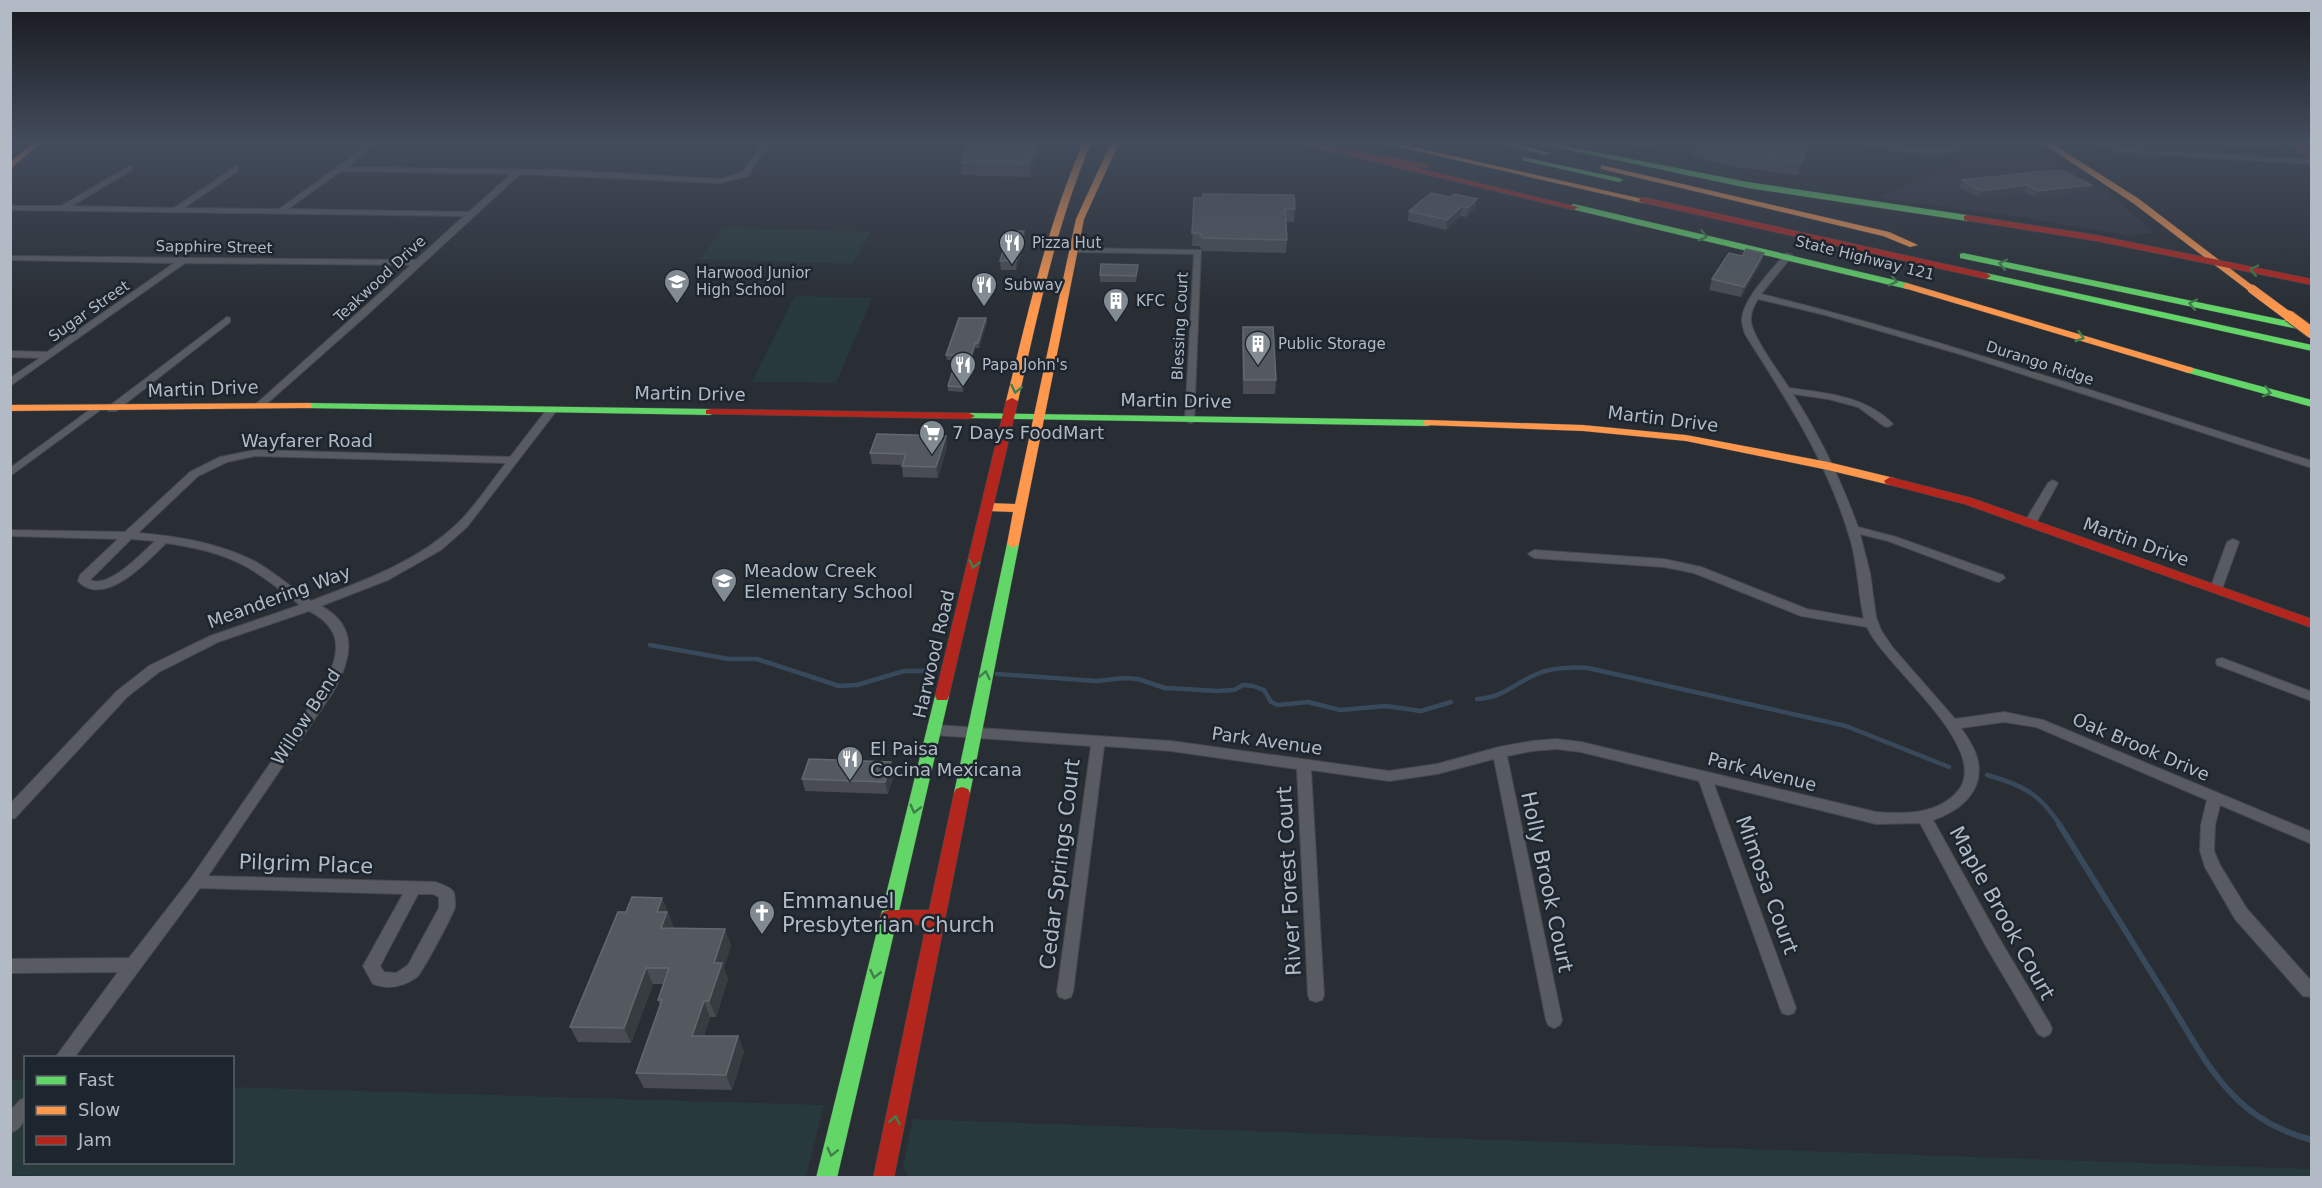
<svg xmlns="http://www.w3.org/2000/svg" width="2322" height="1188" font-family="'DejaVu Sans',sans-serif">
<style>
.medical{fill:#33343f}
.green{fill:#27393a}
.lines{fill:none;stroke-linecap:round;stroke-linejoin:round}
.stream-far1{stroke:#38495b;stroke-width:4.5}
.stream{stroke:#38495b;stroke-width:6}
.street-casing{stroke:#45494d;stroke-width:2}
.fast-casing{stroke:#464b51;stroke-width:1}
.slow-casing{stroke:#464b51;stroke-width:1}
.jam-casing{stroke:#464b51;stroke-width:1}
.street{fill:#585c62;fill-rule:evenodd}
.fast{fill:#63d668;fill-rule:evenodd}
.slow{fill:#ff974d;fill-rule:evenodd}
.jam{fill:#b3261e;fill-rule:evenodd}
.slow-bridge-far1-casing{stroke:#464b51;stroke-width:10;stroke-linecap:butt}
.slow-bridge-casing{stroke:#464b51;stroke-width:13;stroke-linecap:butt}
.slow-bridge-far1{stroke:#ff974d;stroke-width:9}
.slow-bridge{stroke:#ff974d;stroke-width:11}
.wall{fill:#494d53}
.shaded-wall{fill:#373c41}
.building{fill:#54595f;stroke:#63686f;stroke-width:1.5}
.oneway{stroke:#407e4b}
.labels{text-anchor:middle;stroke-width:5;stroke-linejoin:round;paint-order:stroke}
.far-poi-label{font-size:15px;fill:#b2bbc5;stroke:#1d252e;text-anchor:start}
.far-street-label{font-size:15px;fill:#b2bbc5;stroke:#1d252e}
.street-label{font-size:18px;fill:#b2bbc5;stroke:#1d252e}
.poi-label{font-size:18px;fill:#b2bbc5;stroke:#1d252e;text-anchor:start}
.near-street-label{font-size:21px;fill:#b2bbc5;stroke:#1d252e}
.near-poi-label{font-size:21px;fill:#b2bbc5;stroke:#1d252e;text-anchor:start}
</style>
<rect width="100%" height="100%" fill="#292e34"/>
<path class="medical" d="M2049 155 2112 197 2151 229 2152 233 2130 236 2013 216 1878 198 1960 161Z"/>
<g class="green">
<path d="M723 228 870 232 853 264 700 259Z"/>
<path d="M795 296 872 298 836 383 752 382Z"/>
<path d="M10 1080H25L26 1162H232L233 1087 824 1105 806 1177H88L11 1175Z"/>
<path d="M913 1119 2311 1169 2312 1177 909 1176 903 1167Z"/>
</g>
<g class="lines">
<g class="stream-far1">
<path d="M650 645 729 659H757L839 686 857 685 904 671H936"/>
<path d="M997 674 1096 681 1125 678 1138 679 1165 688 1218 691 1234 690 1243 685 1253 686 1264 690 1271 702 1278 705 1308 702 1340 710 1386 706 1421 711 1451 702"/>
<path d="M1477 699C1505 697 1513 684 1537 674 1553 667 1571 667 1588 668L1846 726 1949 767"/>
<path d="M1987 775C2023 785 2039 793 2060 825"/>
</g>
<path class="stream" d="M2059 824C2095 881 2131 940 2167 998 2188 1031 2206 1068 2234 1096 2255 1118 2282 1132 2312 1140"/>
<defs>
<g id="street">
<path d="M371 143H378L347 167 562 170 720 179 742 172 763 143H769L748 176 720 183 520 174 367 315 263 407 260 408 255 405 411 265 185 263 10 386V378L40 358 10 357V351L47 352 174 263 10 260V256L416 260 464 216 10 210V206H61L129 166H132V170L72 206 174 208 235 167H238V171L184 208 279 209ZM341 171 511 174 469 212 288 209Z"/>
<path d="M1860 143C1892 143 1924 155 1956 146L1960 148C1937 162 1889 148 1863 145Z"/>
<path d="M2097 143H2105L2117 148 2312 160V164L2116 152Z"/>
<path d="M2223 143 2275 144 2279 146 2275 148 2226 145Z"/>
<path d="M1070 248 1201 250 1194 422 1190 423 1185 420 1194 254 1073 252H1070Z"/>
<path d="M1786 253 1793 255 1761 294C1948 340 2128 404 2312 461V468L1963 355 1825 315 1758 299C1754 306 1750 313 1751 321 1752 337 1780 373 1789 388 1826 393 1866 396 1893 424L1888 427 1884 426 1858 407 1828 399 1793 394C1820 436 1841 480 1858 527L1896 537 2003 575 2005 578 1999 582 1995 581 1888 541 1860 534 1870 573 1876 617 1881 630 1893 648 1955 719 2004 712 2043 720 2312 832V844L2220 805 2215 825 2214 851 2220 865 2247 909 2312 982V997L2303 996 2235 919 2205 867 2200 851 2201 825 2207 800 2036 727 2004 722 1961 728C1968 738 1976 750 1978 762 1984 792 1958 812 1933 820L1999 938 2050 1024 2052 1029 2050 1034 2044 1037 2038 1034 1987 948 1920 823 1876 824 1714 784 1796 1008 1794 1013 1788 1015 1782 1013 1780 1008 1699 781 1581 752 1556 749 1532 751 1507 756 1562 1020 1560 1025 1554 1028 1548 1025 1546 1020 1494 759 1437 774 1389 781 1311 770 1324 995 1322 1000 1316 1002 1310 1000 1308 995 1297 769 1171 751 1104 746 1073 992 1071 997 1065 999 1059 997 1057 992 1091 746 935 735 930 733 928 730 930 727 935 725 1171 741 1389 771 1437 764 1499 747 1532 741 1556 739 1581 742 1876 812C1904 814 1938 815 1958 791 1993 748 1884 666 1867 627L1801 616 1694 573 1664 567 1534 558 1528 554 1534 550 1664 559 1701 567 1807 609 1864 619C1858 593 1858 567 1851 542 1829 464 1787 400 1745 334 1744 330 1742 325 1742 320 1742 299 1773 269 1786 253Z"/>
<path d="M227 317 230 318V322L116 411H108V407Z"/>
<path d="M95 406 99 407V411L10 476V468Z"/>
<path d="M552 407 557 410 467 527 441 550 388 580 321 606C360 627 351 660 333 692L208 876 435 882C441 884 452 887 454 893 455 897 455 904 455 907 453 915 422 973 417 977 403 987 389 990 373 984L363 966 403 894 200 888 74 1058H55L118 972 10 973V959L129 958 191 878 323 687C340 655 345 629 309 611L218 642 159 672 127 697 15 818 10 819V804L117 691 149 666 210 636 300 605C283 592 266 578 247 567 222 553 194 547 166 543 148 561 104 609 78 581L80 575 118 539 10 536V530L125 532 190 472 220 457 255 450 510 457 548 408ZM255 456 506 463C490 483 475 507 457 524 416 563 362 581 311 601 292 588 274 572 254 561 219 543 176 536 138 533L198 476 227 462ZM131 539 155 541C142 553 109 589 90 580ZM418 894H433L439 897V908L408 965 396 973 384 972 380 966Z"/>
<path d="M2053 480 2058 483 2036 523 2030 526 2026 525 2024 523 2048 483Z"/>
<path d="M2233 539 2239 542 2222 589 2220 592H2212L2210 589 2227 542Z"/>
<path d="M2222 658 2312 692V701L2217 665 2216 662 2217 659Z"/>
<path d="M26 1098C26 1113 27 1127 10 1133V1111L20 1100Z"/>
</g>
<g id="fast">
<path d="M1501 143H1513L1549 153 1545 155Z"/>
<path d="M1536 143H1550L1748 182 1967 215 1971 218 1967 221 1748 188Z"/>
<path d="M1523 157 1619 178 1623 180 1619 182 1526 161H1523Z"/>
<path d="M1574 204 1907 283 1912 286 1907 289 1571 209V205Z"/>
<path d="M1963 253 2312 326V332L1960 258V254Z"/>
<path d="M1986 273 2312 345V351L1983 278V274Z"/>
<path d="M2189 367 2312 400V407L2185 372 2184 370Z"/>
<path d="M308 403 710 409 716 412 710 415 304 408V404Z"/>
<path d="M969 413 1428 420 1434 423 1428 426 965 418V414Z"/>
<path d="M1013 540 1019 544 970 793 968 797 962 799 956 797 954 793 1007 544Z"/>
<path d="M942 691 947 692 949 696 837 1178H816L935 696 937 692Z"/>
</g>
<g id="slow">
<path d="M33 143H41L10 169V162Z"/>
<path d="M1083 143H1091C1056 226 1038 313 1018 401L1016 403H1008L1006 401C1028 313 1047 226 1083 143Z"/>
<path d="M1111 143H1119L1084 219 1019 544 1013 548 1007 544 1013 512 988 511 982 507 988 503 1015 504 1076 219Z"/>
<path d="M1382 143H1395L1647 200 1643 203Z"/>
<path d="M2042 143H2051L2139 199 2257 289 2249 291 2133 203Z"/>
<path d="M1601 165 1889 232 1918 245 1910 247 1883 236 1601 169Z"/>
<path d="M1907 283 2193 368 2194 370 2189 373 2185 372 1904 288V284Z"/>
<path d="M308 403 312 404V408L10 411V405Z"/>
<path d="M1428 420 1583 425 1686 435 1828 462 1894 478 1896 481 1890 485 1828 470 1686 441 1583 431 1424 425V421Z"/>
</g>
<g id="jam">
<path d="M1296 143H1308L1426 164 1430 166 1429 168 1405 165 1578 207 1574 210Z"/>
<path d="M2289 143H2297L2312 154V161Z"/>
<path d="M1643 197 1986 273 1991 276 1986 279 1640 202 1639 200Z"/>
<path d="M1967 215 2096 235 2312 279V285L2096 241 1964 220V216Z"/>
<path d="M1012 398 1018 401 949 696 947 700H937L935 696 1006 401Z"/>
<path d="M710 409 969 413 975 416 969 419 706 414V410Z"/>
<path d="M1890 477 1972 498 2312 619V628L1964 504 1886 484 1884 481Z"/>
<path d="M962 787 968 789 970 793 894 1178H873L926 925 889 924 883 922 880 917 883 912 889 910H929L954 793 956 789Z"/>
</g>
</defs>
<use href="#street" class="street-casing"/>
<use href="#fast" class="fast-casing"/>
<use href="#slow" class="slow-casing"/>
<use href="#jam" class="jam-casing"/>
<use href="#street" class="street"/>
<use href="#fast" class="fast"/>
<use href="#slow" class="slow"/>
<use href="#jam" class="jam"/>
<defs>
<path id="slow-bridge-far1" d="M2252 289 2291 318"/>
<path id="slow-bridge" d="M2289 316 2312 333"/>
</defs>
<use href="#slow-bridge-far1" class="slow-bridge-far1-casing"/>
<use href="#slow-bridge" class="slow-bridge-casing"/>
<use href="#slow-bridge-far1" class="slow-bridge-far1"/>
<use href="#slow-bridge" class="slow-bridge"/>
</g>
<g class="wall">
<path d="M1621 143H1659L1654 149Z"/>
<path d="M1695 145H1807L1798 175 1729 166 1692 156Z"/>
<path d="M1036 157 1030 177 962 175 961 163Z"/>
<path d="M1962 180 2088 191 2035 197 2024 192 1978 197 1959 187Z"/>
<path d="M1450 197 1477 199 1475 208 1466 217 1460 216 1446 230 1408 221 1409 211Z"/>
<path d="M1194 198 1295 209 1294 222H1286L1287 240 1286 253 1203 251 1199 246H1192Z"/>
<path d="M1024 231 1025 240 1016 270H1001L1000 261Z"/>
<path d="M1764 253 1761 263 1741 297 1709 290 1712 279 1742 256Z"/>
<path d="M1138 265 1136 282H1100V275Z"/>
<path d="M986 318 987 323 979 348H975L963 392 948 391V386L956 360H947L946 355Z"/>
<path d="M1243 327 1276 380 1275 394H1243L1242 340Z"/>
<path d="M946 436 947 447 938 478 903 477 902 465 872 464 870 453Z"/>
<path d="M894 774 888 794 805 791 802 779Z"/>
<path d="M662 898 674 928 725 929 731 945 724 968 728 979 716 1017H710L704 1036H738L744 1052 732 1090 644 1088 636 1073 660 1006 658 1000 663 984H653L631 1043 578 1042 570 1027Z"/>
</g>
<g class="shaded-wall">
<path d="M1036 145V157L1030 177 1029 164Z"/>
<path d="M2027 185 2024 192 1978 197 1981 191Z"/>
<path d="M2091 185 2088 191 2035 197 2038 191Z"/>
<path d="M1477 199 1475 208 1466 217 1468 208Z"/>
<path d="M1462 206 1460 216 1446 230 1447 220Z"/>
<path d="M1024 231 1025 240 1016 270V261Z"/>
<path d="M1764 253 1761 263 1741 297 1744 287Z"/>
<path d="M986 318 987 323 979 348 978 343Z"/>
<path d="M975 343V348L963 392 962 387Z"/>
<path d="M946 436 947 447 938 478 936 467Z"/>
<path d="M891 762 894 774 888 794 885 782Z"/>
<path d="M662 898 669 914 674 928H661L657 912Z"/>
<path d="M725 929 731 945 724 968 728 979 716 1017 709 1001 714 963Z"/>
<path d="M646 968 653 984 631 1043 624 1028Z"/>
<path d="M704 1001 710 1017 699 1051 692 1036Z"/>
<path d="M738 1036 744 1052 732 1090 726 1075Z"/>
</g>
<g class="building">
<path d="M1697 143H1789L1807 145 1802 163 1732 154 1695 145Z"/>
<path d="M969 144 1036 145 1029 164 961 163Z"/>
<path d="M2046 171H2063L2091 185 2038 191 2027 185 1981 191 1962 180Z"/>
<path d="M1431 193 1450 197 1454 194 1477 199 1468 208 1462 206 1447 220 1409 211Z"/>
<path d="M1203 194 1294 195 1295 209H1285L1287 240 1203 238 1199 233H1192L1194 198H1203Z"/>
<path d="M1009 231H1024L1016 261H1000Z"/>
<path d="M1746 249 1764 253 1744 287 1712 279 1729 253 1742 256Z"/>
<path d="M1101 264 1138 265 1136 276 1100 275Z"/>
<path d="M959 318H986L978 343H975L962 387 948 386 958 355H946Z"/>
<path d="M1243 327H1273L1276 380H1244Z"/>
<path d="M877 434 946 436 936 467 902 466 906 454 870 453Z"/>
<path d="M809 759 891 762 885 782 802 779Z"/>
<path d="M632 897 662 898 657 912H667L661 928 725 929 714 963H722L709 1001H704L692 1036H738L726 1075 636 1073 662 1000H658L669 968H646L624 1028 570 1027 618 912H626Z"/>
</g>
<defs><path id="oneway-chevron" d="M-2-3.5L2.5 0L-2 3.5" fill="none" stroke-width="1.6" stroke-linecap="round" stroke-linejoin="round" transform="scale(1.5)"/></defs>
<g class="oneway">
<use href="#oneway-chevron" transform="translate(1703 236) rotate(13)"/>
<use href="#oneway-chevron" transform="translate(2003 264) rotate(-168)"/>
<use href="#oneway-chevron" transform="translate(2254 270) rotate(-168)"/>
<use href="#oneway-chevron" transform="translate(1893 281) rotate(15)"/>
<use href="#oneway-chevron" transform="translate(2193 304) rotate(-168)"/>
<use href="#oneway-chevron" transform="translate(2080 337) rotate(17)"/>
<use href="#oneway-chevron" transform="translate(1016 389) rotate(103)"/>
<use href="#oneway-chevron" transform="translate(2267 392) rotate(15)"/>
<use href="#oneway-chevron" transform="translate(974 564) rotate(103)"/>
<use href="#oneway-chevron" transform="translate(985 675) rotate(-78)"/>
<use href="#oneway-chevron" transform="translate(915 809) rotate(104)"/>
<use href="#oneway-chevron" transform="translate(875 974) rotate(103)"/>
<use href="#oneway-chevron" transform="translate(895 1120) rotate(-78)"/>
<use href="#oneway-chevron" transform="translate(832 1152) rotate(104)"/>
</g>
<linearGradient id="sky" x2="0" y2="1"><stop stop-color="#17191d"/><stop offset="0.46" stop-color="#434c5c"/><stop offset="1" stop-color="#434c5c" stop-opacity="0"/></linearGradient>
<rect width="2322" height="309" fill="url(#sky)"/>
<defs>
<symbol id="restaurant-pin" viewBox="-11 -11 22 30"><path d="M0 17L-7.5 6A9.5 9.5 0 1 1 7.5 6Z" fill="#828a92" stroke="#1d252e"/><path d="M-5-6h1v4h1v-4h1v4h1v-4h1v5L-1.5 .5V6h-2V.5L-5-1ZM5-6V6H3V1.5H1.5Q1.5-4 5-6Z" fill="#fff"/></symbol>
<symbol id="school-pin" viewBox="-11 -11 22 30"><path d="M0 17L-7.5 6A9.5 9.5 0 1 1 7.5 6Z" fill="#828a92" stroke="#1d252e"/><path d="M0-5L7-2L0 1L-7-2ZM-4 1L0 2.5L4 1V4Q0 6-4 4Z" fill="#fff"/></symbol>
<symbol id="building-pin" viewBox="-11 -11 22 30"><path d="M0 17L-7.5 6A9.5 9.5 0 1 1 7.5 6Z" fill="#828a92" stroke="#1d252e"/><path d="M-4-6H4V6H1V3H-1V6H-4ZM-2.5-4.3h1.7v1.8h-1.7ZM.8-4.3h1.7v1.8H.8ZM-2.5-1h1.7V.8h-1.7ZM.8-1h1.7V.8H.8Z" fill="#fff"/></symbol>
<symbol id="supermarket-pin" viewBox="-11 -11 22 30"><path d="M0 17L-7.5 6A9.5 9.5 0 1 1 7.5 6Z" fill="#828a92" stroke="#1d252e"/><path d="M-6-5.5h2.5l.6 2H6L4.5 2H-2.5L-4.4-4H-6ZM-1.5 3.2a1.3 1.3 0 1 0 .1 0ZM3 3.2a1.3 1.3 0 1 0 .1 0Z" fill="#fff"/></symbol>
<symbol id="church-pin" viewBox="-11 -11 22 30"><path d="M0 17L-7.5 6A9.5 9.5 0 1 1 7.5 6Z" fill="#828a92" stroke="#1d252e"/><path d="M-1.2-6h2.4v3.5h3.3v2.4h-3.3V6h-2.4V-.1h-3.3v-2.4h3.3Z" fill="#fff"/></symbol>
</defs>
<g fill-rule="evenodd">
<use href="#restaurant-pin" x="997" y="228" width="30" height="40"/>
<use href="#school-pin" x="662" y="267" width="30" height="40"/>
<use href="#restaurant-pin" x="969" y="270" width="30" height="40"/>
<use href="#building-pin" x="1101" y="286" width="30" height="40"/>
<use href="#building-pin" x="1243" y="329" width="30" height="40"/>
<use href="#restaurant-pin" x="948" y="350" width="30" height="40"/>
<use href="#supermarket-pin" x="917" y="418" width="30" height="40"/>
<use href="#school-pin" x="709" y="566" width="30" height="40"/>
<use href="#restaurant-pin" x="835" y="744" width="30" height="40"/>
<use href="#church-pin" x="747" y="898" width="30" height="40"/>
</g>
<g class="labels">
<g class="far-poi-label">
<text x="1032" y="248">Pizza Hut</text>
<text x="696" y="278">Harwood Junior<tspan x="696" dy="17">High School</tspan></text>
<text x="1004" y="290">Subway</text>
<text x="1136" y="306">KFC</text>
<text x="1278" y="349">Public Storage</text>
<text x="982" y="370">Papa John's</text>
</g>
<g class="far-street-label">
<text transform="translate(214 247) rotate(1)" y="5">Sapphire Street</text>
<text transform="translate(1865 258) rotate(14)" y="5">State Highway 121</text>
<text transform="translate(380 279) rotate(-43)" y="5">Teakwood Drive</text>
<text transform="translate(89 311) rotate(-35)" y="5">Sugar Street</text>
<text transform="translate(1180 326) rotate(-87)" y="5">Blessing Court</text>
<text transform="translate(2040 363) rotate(18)" y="5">Durango Ridge</text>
</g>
<g class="street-label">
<text transform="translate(203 389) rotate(-2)" y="6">Martin Drive</text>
<text transform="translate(690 394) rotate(1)" y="6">Martin Drive</text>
<text transform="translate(1176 401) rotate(1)" y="6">Martin Drive</text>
<text transform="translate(1663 419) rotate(7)" y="6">Martin Drive</text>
<text x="307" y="447">Wayfarer Road</text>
<text transform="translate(2136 542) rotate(20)" y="6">Martin Drive</text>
<text transform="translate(279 597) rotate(-20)" y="6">Meandering Way</text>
<text transform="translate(934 654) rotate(-77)" y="6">Harwood Road</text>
<text transform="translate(306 717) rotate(-57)" y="6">Willow Bend</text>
<text transform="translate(1267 741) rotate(8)" y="6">Park Avenue</text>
<text transform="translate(2141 747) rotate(23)" y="6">Oak Brook Drive</text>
<text transform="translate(1762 772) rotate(14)" y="6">Park Avenue</text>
</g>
<g class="poi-label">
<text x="952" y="439">7 Days FoodMart</text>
<text x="744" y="577">Meadow Creek<tspan x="744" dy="21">Elementary School</tspan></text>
<text x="870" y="755">El Paisa<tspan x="870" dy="21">Cocina Mexicana</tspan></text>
</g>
<g class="near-street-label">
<text transform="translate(306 864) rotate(2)" y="7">Pilgrim Place</text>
<text transform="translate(1060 864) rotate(-83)" y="7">Cedar Springs Court</text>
<text transform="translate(1289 881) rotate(-93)" y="7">River Forest Court</text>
<text transform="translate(1547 882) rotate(78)" y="7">Holly Brook Court</text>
<text transform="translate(1767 885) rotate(70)" y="7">Mimosa Court</text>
<text transform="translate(2002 913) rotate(61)" y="7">Maple Brook Court</text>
</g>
<g class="near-poi-label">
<text x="782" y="908">Emmanuel<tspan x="782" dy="24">Presbyterian Church</tspan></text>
</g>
</g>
<rect width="2322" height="1188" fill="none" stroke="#b2bbc5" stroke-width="24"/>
<rect x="24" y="1056" width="210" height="108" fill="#1d252e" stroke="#59616a" stroke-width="1.5"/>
<rect x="36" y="1076" width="30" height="9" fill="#63d668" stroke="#59616a" stroke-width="1.5"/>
<text x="78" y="1086" font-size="18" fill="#b2bbc5">Fast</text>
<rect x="36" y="1106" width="30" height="9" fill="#ff974d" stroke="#59616a" stroke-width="1.5"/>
<text x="78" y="1116" font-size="18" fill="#b2bbc5">Slow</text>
<rect x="36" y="1136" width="30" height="9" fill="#b3261e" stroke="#59616a" stroke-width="1.5"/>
<text x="78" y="1146" font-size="18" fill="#b2bbc5">Jam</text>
</svg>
